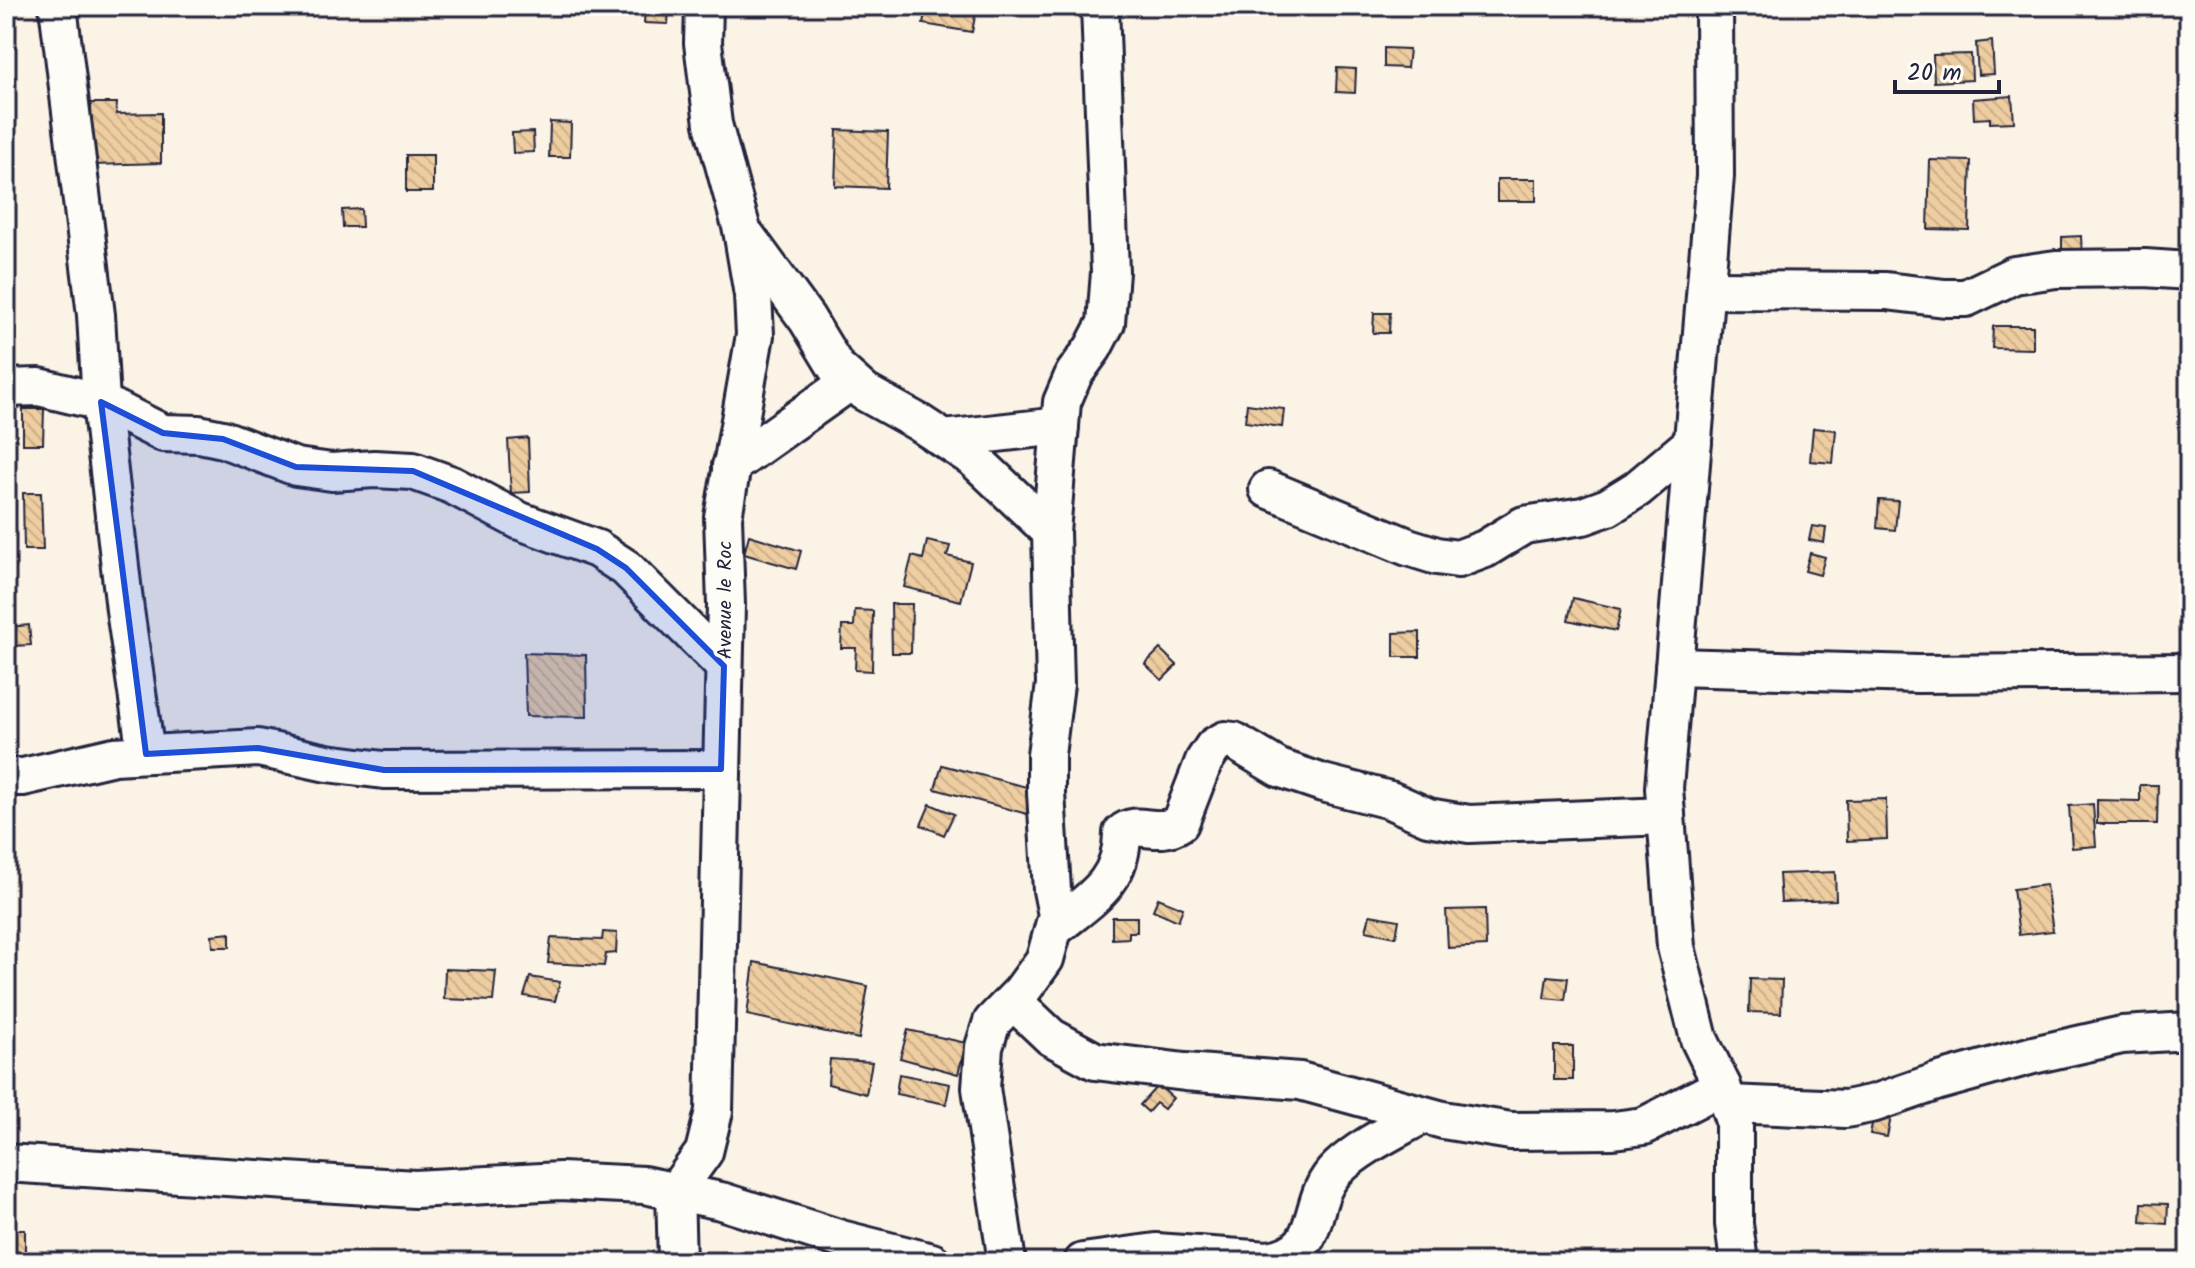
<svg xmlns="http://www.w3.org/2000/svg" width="2195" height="1268" font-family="Kalam,sans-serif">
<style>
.building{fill:url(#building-back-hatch);stroke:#22223b;stroke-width:2}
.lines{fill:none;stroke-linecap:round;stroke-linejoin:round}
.street-casing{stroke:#22223b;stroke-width:42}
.street{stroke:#fdfcf7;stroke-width:36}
.marked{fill:#1d4ed8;fill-opacity:0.2;stroke:#1d4ed8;stroke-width:6;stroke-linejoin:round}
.labels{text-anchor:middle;stroke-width:7;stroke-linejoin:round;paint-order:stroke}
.street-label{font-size:20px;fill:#22223b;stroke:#fdfcf7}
</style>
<defs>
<pattern id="building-back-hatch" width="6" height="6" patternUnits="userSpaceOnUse" patternTransform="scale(2)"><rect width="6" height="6" fill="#eecda0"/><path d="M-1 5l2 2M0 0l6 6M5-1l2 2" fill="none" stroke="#ccb08b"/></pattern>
</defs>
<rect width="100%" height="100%" fill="#faf3e6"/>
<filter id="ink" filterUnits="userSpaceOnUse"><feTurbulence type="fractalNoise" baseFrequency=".0125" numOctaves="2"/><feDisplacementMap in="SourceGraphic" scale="16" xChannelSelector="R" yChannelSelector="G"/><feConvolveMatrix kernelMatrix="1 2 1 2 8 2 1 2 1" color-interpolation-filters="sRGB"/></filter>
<g filter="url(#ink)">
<g class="building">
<path d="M926 6H977L972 32 923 24Z"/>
<path d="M645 9 669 10 668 24 644 23Z"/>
<path d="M1992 41 1994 74 1978 75 1976 43Z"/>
<path d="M1384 48 1409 49 1407 68 1384 67Z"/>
<path d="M1971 54 1972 80 1934 82 1933 55Z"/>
<path d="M1337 68 1356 69 1355 93 1336 92Z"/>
<path d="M2012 96 2014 122 1990 123V118L1974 119 1973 99Z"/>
<path d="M91 103H117L116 114 161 113V163L92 165Z"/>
<path d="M550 122 571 123 570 157H549Z"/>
<path d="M837 130 888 132 886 188 835 186Z"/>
<path d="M533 132 534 152 513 153 512 133Z"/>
<rect x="406" y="155" width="27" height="37"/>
<path d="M1930 160 1971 161 1969 230 1928 229Z"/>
<rect x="1497" y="179" width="39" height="22"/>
<path d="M361 209 362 227H343L342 210Z"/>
<path d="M2081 236 2082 256H2062V237Z"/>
<path d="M1374 313H1390L1389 333H1373Z"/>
<path d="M1993 326H2033V349L1992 348Z"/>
<path d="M1247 404 1284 409 1282 427 1245 422Z"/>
<path d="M23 409H44L43 444H23Z"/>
<path d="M1813 428 1836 430 1833 463 1810 461Z"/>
<path d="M528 438 530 492 511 493 508 440Z"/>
<path d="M23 493H41L43 550H24Z"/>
<path d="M1879 500 1898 501 1895 530 1877 528Z"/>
<path d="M1812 526 1826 528 1824 543 1809 540Z"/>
<path d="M749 535 801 551 796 569 744 554Z"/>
<path d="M927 541 950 546 947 556 971 562 961 601 904 587 912 556 923 559Z"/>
<path d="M1810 553 1825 557 1820 575 1805 571Z"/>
<path d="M1573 598 1621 609 1616 631 1568 620Z"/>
<path d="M891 604H912L911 653H892Z"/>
<path d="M855 610 873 611 872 671 855 670 856 648H841L842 626H854Z"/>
<path d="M29 625 31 645 11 646 9 627Z"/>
<path d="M1420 632V657H1394V633Z"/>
<path d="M1160 649 1177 665 1162 680 1145 664Z"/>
<path d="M524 653 586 655 587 717 526 716Z"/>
<path d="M942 765 1034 789 1027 814 935 789Z"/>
<path d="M2140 785H2158L2157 824H2097V800L2140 801Z"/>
<path d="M1886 799 1887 839 1847 841 1846 800Z"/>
<path d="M930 804 954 814 944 835 921 825Z"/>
<path d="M2093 804 2096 846 2072 848 2069 806Z"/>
<path d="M1835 872 1836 900 1781 902 1779 874Z"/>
<path d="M2046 885 2053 931 2019 935 2013 889Z"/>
<path d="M1158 898 1183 908 1178 921 1153 910Z"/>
<path d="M1485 909 1486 946 1448 948 1446 910Z"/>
<path d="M1370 915 1399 920 1396 937 1366 931Z"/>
<path d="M1112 917H1137V932H1129V938L1112 939Z"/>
<path d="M603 932 617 933 616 953 606 954 604 966 548 963 551 938 602 940Z"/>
<path d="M230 933V947H213L212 935Z"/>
<path d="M754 962 868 986 859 1039 747 1015Z"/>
<path d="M445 969 496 971 493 1001 444 999Z"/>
<path d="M1547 976 1568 978 1565 1000 1544 998Z"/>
<path d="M530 977 560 982 555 1001 524 996Z"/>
<path d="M1750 979 1782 980 1781 1013 1749 1012Z"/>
<path d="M908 1030 966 1043 958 1074 900 1058Z"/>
<rect x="1554" y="1046" width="19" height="34"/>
<path d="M830 1059 872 1062 866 1094 828 1084Z"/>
<path d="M899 1074 950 1084 946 1104 896 1094Z"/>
<path d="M1158 1085 1173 1098 1164 1109 1156 1103 1148 1112 1140 1105Z"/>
<path d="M1875 1109 1892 1112 1887 1137 1870 1134Z"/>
<path d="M2142 1203 2168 1204 2167 1224 2141 1222Z"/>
<rect x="7" y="1230" width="18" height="32"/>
</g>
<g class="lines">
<defs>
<g id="street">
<path d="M58 6 96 315 101 402 125 610 146 754"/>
<path d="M1714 6 1715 176 1664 788 1676 947 1699 1039 1722 1086 1734 1121V1224L1739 1262"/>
<path d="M747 237 807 319 836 367 864 392 918 422 973 458 1051 532"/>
<path d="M1706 290 1886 291 1945 298H1966L2014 275 2056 269 2145 268 2189 271"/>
<path d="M6 388 39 387 101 402 163 433 199 434 223 439 296 467 332 472 374 469 413 471 452 485 520 521 597 549 626 568 724 666"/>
<path d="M944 439 1060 426"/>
<path d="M731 466 851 381"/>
<path d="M1268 489 1408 547 1437 556 1458 559 1485 549 1524 525 1583 516 1608 507 1637 489 1693 442"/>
<path d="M1674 667 1918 674 2189 672"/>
<path d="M6 777H23L114 756 258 748 327 763 384 770 721 769"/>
<path d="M1055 928C1090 899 1122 883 1122 833 1137 819 1158 838 1180 823L1204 761 1214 746 1225 740 1234 741 1279 768 1323 783 1390 800 1428 817 1469 824 1666 816"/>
<path d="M1013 1001 1051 1037 1095 1061 1185 1072 1300 1081 1443 1120 1511 1131 1613 1130 1644 1126 1722 1086"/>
<path d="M1729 1104 1846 1109 1875 1103 1936 1082 2033 1055 2122 1035 2189 1031"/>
<path d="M6 1163 415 1189 560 1181 644 1185 721 1201 841 1239 932 1262"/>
<path d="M677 1262 675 1192 704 1152 714 1111 726 605 723 517 755 335 753 295 742 230 713 124 703 43 704 6"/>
<path d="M1007 1262 981 1088 984 1047 992 1022 1021 992 1045 959 1057 915 1052 890 1046 793V755L1055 684 1051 532 1062 402 1074 374 1093 348 1106 323 1110 272 1100 6"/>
<path d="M1083 1262 1156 1252 1268 1260C1328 1251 1303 1201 1338 1168 1361 1146 1394 1131 1422 1115"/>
</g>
</defs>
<use href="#street" class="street-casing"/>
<use href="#street" class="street"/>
</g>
</g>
<path class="marked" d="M101 402 163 433 223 439 296 467 413 471 597 549 626 568 724 666 721 769 384 770 258 748 146 754Z"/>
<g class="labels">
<g class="street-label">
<text transform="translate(724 600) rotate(-90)" y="7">Avenue le Roc</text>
</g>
</g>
<rect width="2195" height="1268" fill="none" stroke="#fdfcf7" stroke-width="32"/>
<rect x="16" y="16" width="2163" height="1236" fill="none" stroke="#22223b" stroke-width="3" filter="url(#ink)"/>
<path d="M1895 80v12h104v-12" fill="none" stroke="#22223b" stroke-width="4"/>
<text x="1907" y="80" font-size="24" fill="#22223b" stroke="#fdfcf7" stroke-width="6" paint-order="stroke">20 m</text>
</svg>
